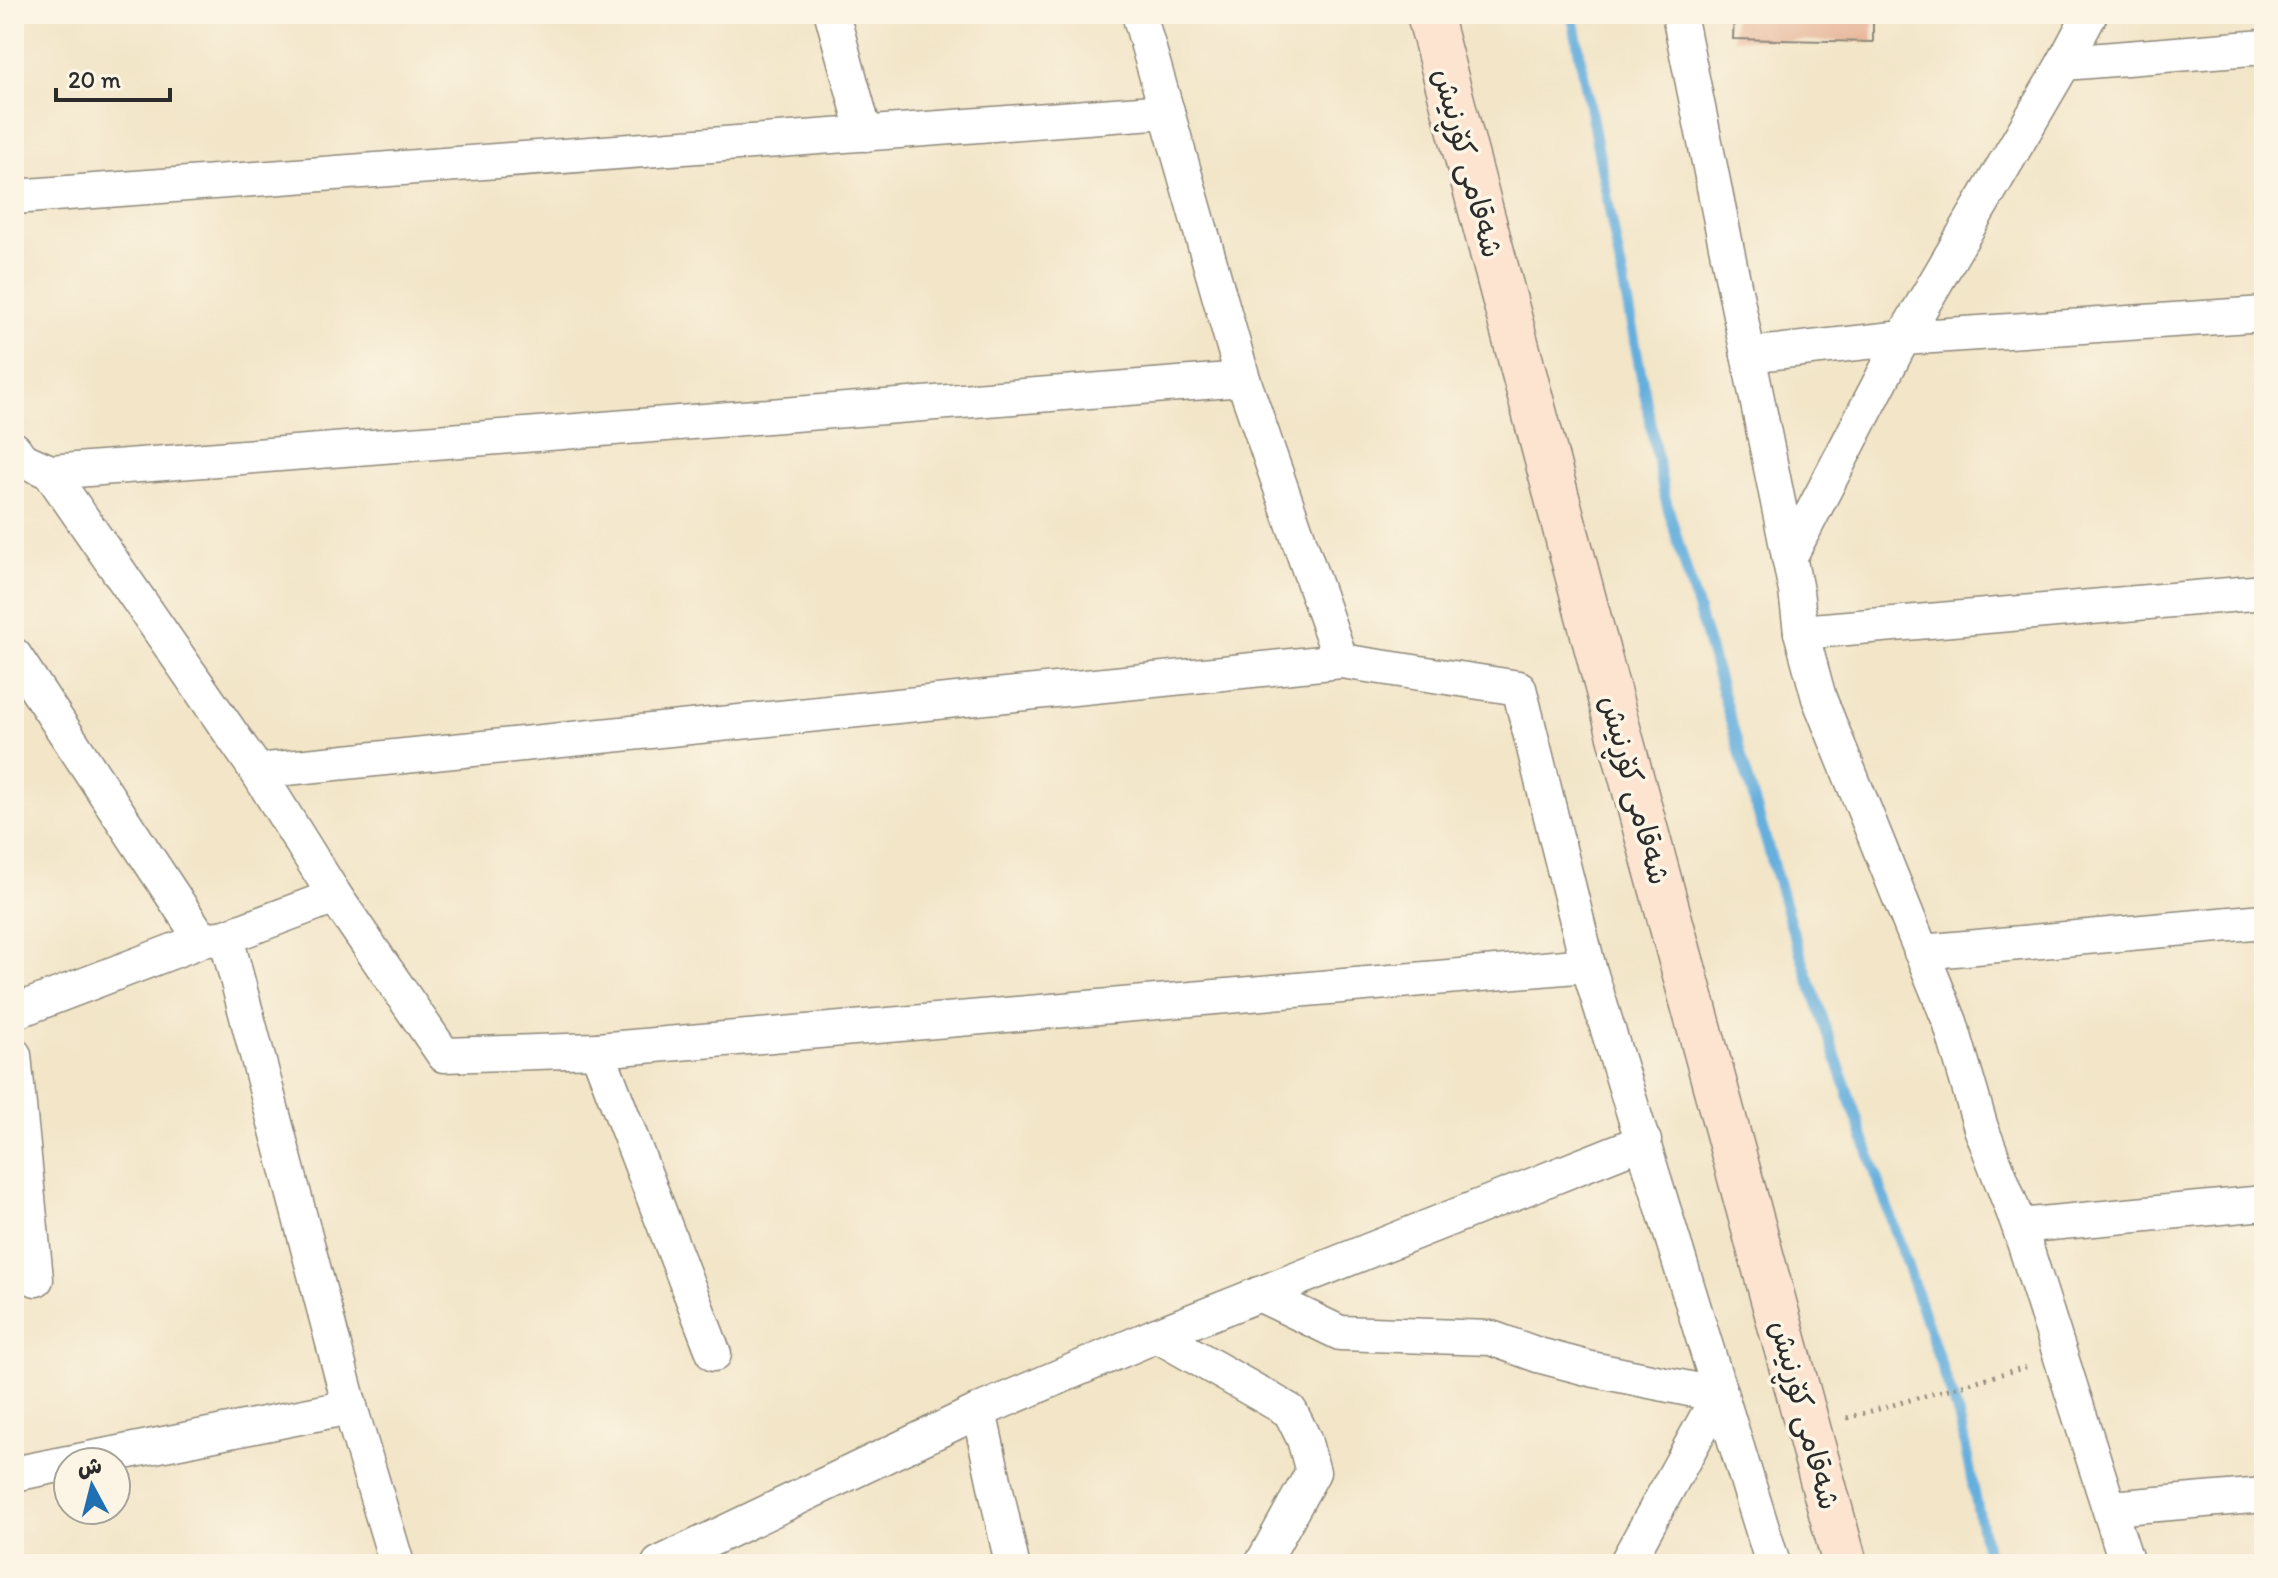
<svg xmlns="http://www.w3.org/2000/svg" width="2278" height="1578" font-family="Itim,'Playpen Sans Arabic',sans-serif">
<style>
.lines{fill:none;stroke-linecap:round;stroke-linejoin:round}
.stream{stroke:#65afdd;stroke-width:11}
.building{fill:#e6b396}
.minor-casing{stroke:#8e887a;stroke-width:37}
.secondary-casing{stroke:#8e887a;stroke-width:47}
.path{stroke:#8e887a;stroke-width:5;stroke-dasharray:2 6;stroke-linecap:butt}
.minor{stroke:#fff;stroke-width:34}
.secondary{stroke:#fde4d0;stroke-width:44}
.labels{text-anchor:middle;stroke-width:7;stroke-linejoin:round;paint-order:stroke}
.street-label{font-size:30px;fill:#2b2b2b;stroke:#fcf5e5}
</style>
<rect width="100%" height="100%" fill="#fcf5e5"/>
<filter id="ink" filterUnits="userSpaceOnUse"><feTurbulence type="fractalNoise" baseFrequency=".0125" numOctaves="2"/><feDisplacementMap in="SourceGraphic" scale="16" xChannelSelector="R" yChannelSelector="G"/><feConvolveMatrix kernelMatrix="1 2 1 2 8 2 1 2 1" color-interpolation-filters="sRGB"/></filter>
<filter id="wash" filterUnits="userSpaceOnUse"><feTurbulence type="fractalNoise" baseFrequency=".006" numOctaves="4" result="noise"/><feDisplacementMap in="SourceGraphic" scale="32" xChannelSelector="R" yChannelSelector="G"/><feGaussianBlur stdDeviation="1.8" result="paint"/><feColorMatrix in="noise" values="0 0 0 0 0 0 0 0 0 0 0 0 0 0 0 0 0 1.4 0 .05"/><feComposite in="paint" operator="in"/></filter>
<g filter="url(#wash)">
<rect width="100%" height="100%" fill="#f2e5c8"/>
<g class="lines">
<path class="stream" d="M1572 14 1664 494 1792 929 1959 1417 1989 1564"/>
</g>
<g id="blocks">
<path class="building" d="M1734 14H1873V42L1733 39Z"/>
</g>
</g>
<g filter="url(#ink)">
<use href="#blocks" fill-opacity="0" stroke="#8e887a" stroke-width="2"/>
<g class="lines">
<defs>
<g id="minor">
<path d="M832 14 865 134"/>
<path d="M1139 14 1243 379 1341 661"/>
<path d="M1679 14 1796 591 1801 632 1819 698 1950 1022 1981 1128 2019 1226 2127 1564"/>
<path d="M2064 63 2264 47"/>
<path d="M14 197 1167 111"/>
<path d="M1748 355 1903 338 2264 314"/>
<path d="M14 449 21 459 50 472 257 771 335 896 444 1055 597 1050 1588 965"/>
<path d="M50 472 1243 379"/>
<path d="M1789 558 1903 338 2064 63 2090 14"/>
<path d="M1801 632 2264 592"/>
<path d="M14 655 202 940"/>
<path d="M257 771 1341 661 1519 688 1588 965 1773 1564"/>
<path d="M226 937 350 1407 397 1564"/>
<path d="M1921 952 2264 921"/>
<path d="M14 1012 202 940 226 937 335 896"/>
<path d="M597 1050 714 1354"/>
<path d="M14 1055 36 1279"/>
<path d="M2019 1226 2264 1203"/>
<path d="M1259 1294 1340 1333 1491 1338 1538 1355 1591 1369 1719 1395 1626 1564"/>
<path d="M1157 1335 1290 1411 1304 1439 1313 1472 1262 1564"/>
<path d="M979 1411 1012 1564"/>
<path d="M74 1462 350 1407"/>
<path d="M14 1474 68 1463"/>
<path d="M2111 1508 2264 1495"/>
<path d="M659 1564 979 1411 1157 1335 1644 1141"/>
</g>
<path id="secondary" d="M1429 14 1616 721 1845 1564"/>
</defs>
<use href="#minor" class="minor-casing"/>
<use href="#secondary" class="secondary-casing"/>
<path class="path" d="M1847 1418 2026 1367"/>
<use href="#minor" class="minor"/>
<use href="#secondary" class="secondary"/>
</g>
</g>
<g class="labels">
<g class="street-label">
<text transform="translate(1468 163) rotate(75)" y="10">شەقامی کۆڕنیش</text>
<text transform="translate(1635 790) rotate(75)" y="10">شەقامی کۆڕنیش</text>
<text transform="translate(1805 1415) rotate(75)" y="10">شەقامی کۆڕنیش</text>
</g>
</g>
<rect width="2278" height="1578" fill="none" stroke="#fcf5e5" stroke-width="48"/>
<g transform="translate(92 1486) rotate(353)"><circle r="38" fill="#fcf5e5" stroke="#a8a49b" stroke-width="2"/>
<path d="M0-6L14 30L0 20L-14 30Z" fill="#1f6fb2"/>
<text y="-12" font-size="22" font-weight="bold" text-anchor="middle" fill="#2b2b2b">ش</text>
</g>
<path d="M56 88v12h114v-12" fill="none" stroke="#2b2b2b" stroke-width="4"/>
<text x="68" y="88" font-size="24" fill="#2b2b2b" stroke="#fcf5e5" stroke-width="6" paint-order="stroke">20 m</text>
</svg>
